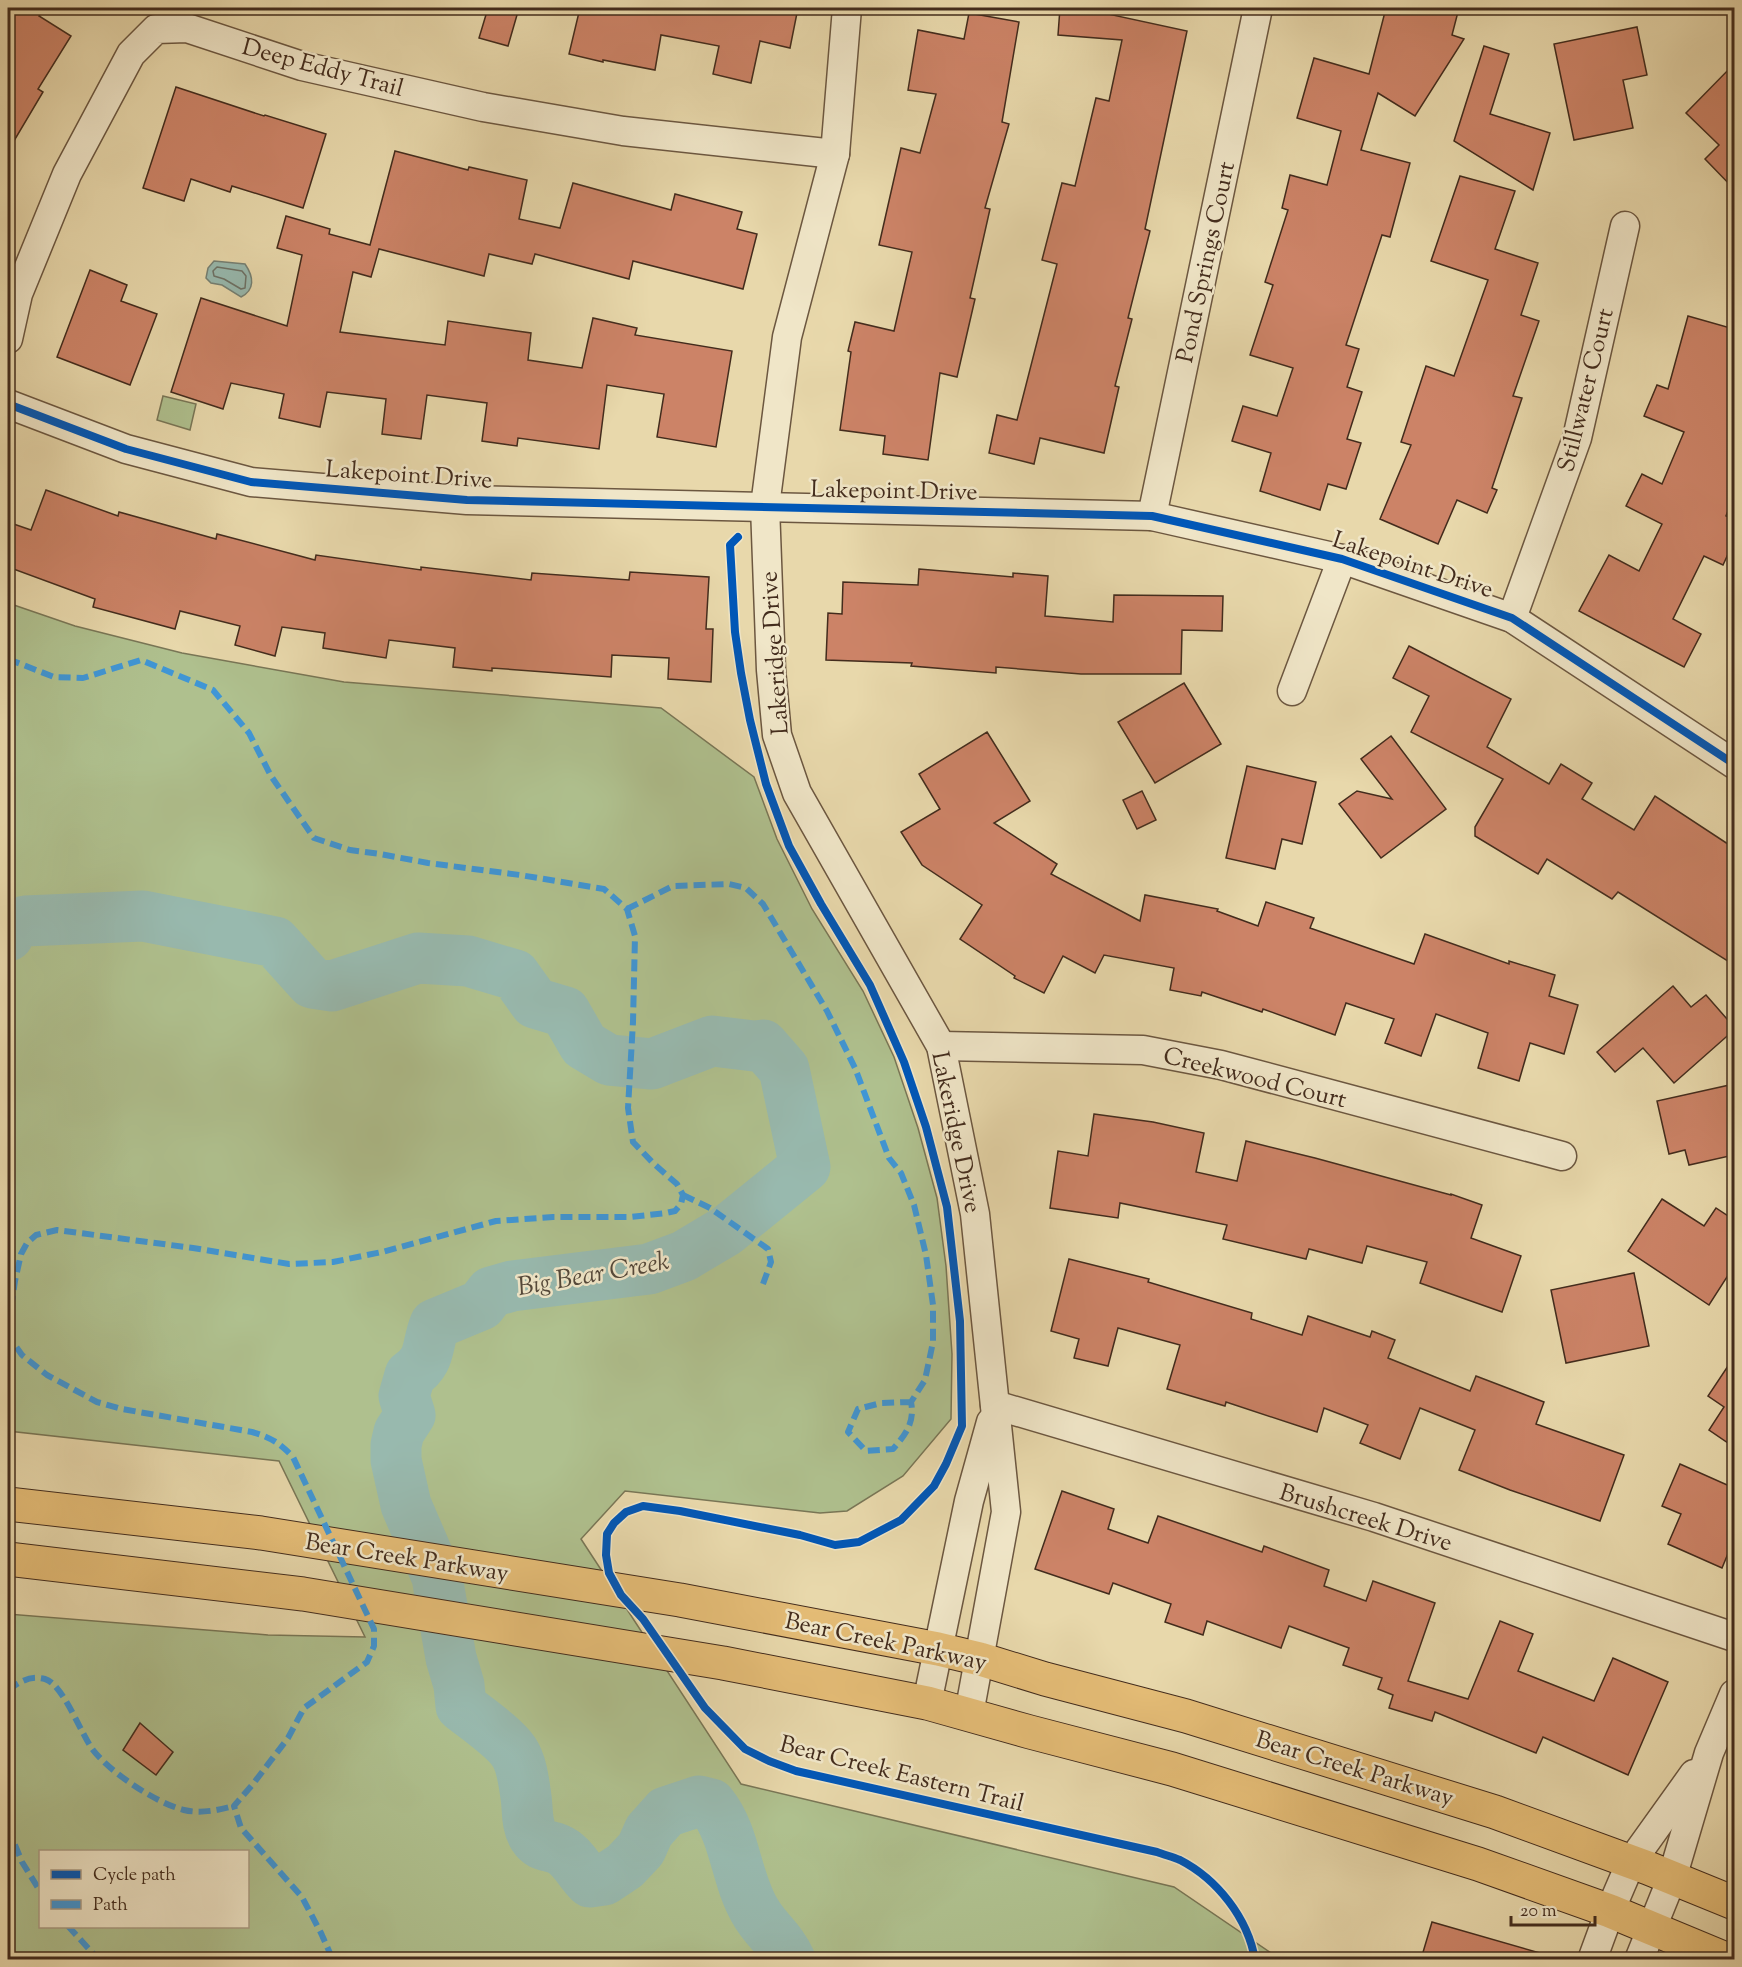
<svg xmlns="http://www.w3.org/2000/svg" width="1742" height="1967" font-family="'Sorts Mill Goudy',serif">
<style>
.green{fill:#afc08e;stroke:#797656;stroke-width:1.5;fill-rule:evenodd}
.water{fill:#98b9ae;stroke:#768174;stroke-width:1.5}
.lines{fill:none;stroke-linecap:round;stroke-linejoin:round}
.shore{stroke:#6e7266;stroke-width:1.5}
.river{stroke:#98b9ae;stroke-width:51}
.building{fill:#cc8367;stroke:#432c1d;stroke-width:1.5}
.minor-casing{stroke:#6c5740;stroke-width:31}
.major-casing{stroke:#432c1d;stroke-width:35}
.minor{stroke:#f0e6c8;stroke-width:28}
.major{stroke:#e4bc76;stroke-width:33}
.quiet{stroke:#4096d5;stroke-width:6;stroke-dasharray:12 6;stroke-linecap:butt}
.cycleway-casing{stroke:#f0e6c8;stroke-width:11}
.cycleway{stroke:#0057b8;stroke-width:8}
.labels{text-anchor:middle;stroke-width:5;stroke-linejoin:round;paint-order:stroke}
.street-label{font-size:24px;fill:#432c1d;stroke:#f0e6c8}
.water-label{font-size:26px;font-style:italic;fill:#54483a;stroke:#f0e6c8}
</style>
<rect width="100%" height="100%" fill="#e8d8ab"/>
<filter id="stains"><feTurbulence type="fractalNoise" baseFrequency=".00333" numOctaves="4"/><feColorMatrix values="0 0 0 0 .2 0 0 0 0 .09 0 0 0 0 .02 0 0 0 .5 -.17"/></filter>
<radialGradient id="worn" r=".72"><stop offset=".6" stop-color="#630" stop-opacity="0"/><stop offset="1" stop-color="#630" stop-opacity=".3"/></radialGradient>
<g class="green">
<path d="M163 396 196 404 190 430 157 420Z"/>
<path d="M8 603 75 626 182 653 344 682 661 708 754 777 777 839 812 909 863 991 894 1057 918 1128 937 1198 946 1266 952 1354 951 1419 903 1476 847 1511 820 1513 625 1491 581 1539 741 1784 1174 1887 1280 1959H8V1614L268 1635 365 1637 279 1461 8 1431ZM40 1852H248V1926H40Z"/>
</g>
<path class="water" d="M214 261 245 264C254 277 255 290 241 297L222 285 211 283 206 278 208 268Z"/>
<g class="lines">
<path class="shore" d="M217 267 242 271 246 276 245 288 241 289 224 279 214 276 213 271Z"/>
<path class="river" d="M8 936 12 928 25 921 143 916 275 942 312 983 332 986 418 958 468 961 515 975 535 1003 565 1012 584 1045 609 1060 652 1064 712 1041 754 1046 763 1045 784 1069 805 1167 726 1231 684 1256 649 1269 512 1286 491 1292 481 1305 435 1324C426 1346 432 1360 410 1375L404 1396 410 1415 399 1432 396 1445V1460L406 1505 437 1577 451 1658 459 1685 461 1706C476 1718 504 1737 514 1752 522 1764 524 1783 526 1797 528 1810 526 1825 534 1837 540 1847 549 1845 558 1849 572 1855 579 1871 590 1882L604 1880 625 1866 641 1849 649 1831 666 1812 699 1801 711 1804C736 1835 735 1877 755 1911 764 1928 782 1941 790 1960"/>
</g>
<g class="building">
<path d="M8 8H44L39 16 71 36 38 89 43 92 8 151Z"/>
<path d="M488 8H519L508 46 479 38Z"/>
<path d="M580 8H798L790 48 760 41 751 83 713 74 719 46 661 35 655 70 603 60V62L569 54Z"/>
<path d="M1060 8H1094V11L1187 31 1145 229 1150 231 1128 318 1132 319 1115 386 1119 387 1104 453 1040 438 1034 464 989 453 997 415 1017 420 1057 264 1042 260 1062 183 1075 186 1096 98 1109 101 1122 40 1058 35Z"/>
<path d="M1386 8H1459L1452 35 1464 39 1415 116 1378 93 1361 150 1410 163 1390 237 1382 235 1346 345 1359 349 1347 387 1362 392 1347 439 1361 443 1346 489 1328 484 1320 510 1260 491 1271 453 1232 441 1243 406 1277 416 1293 368 1250 355 1273 285 1265 282 1288 210 1282 208 1290 175 1327 185 1341 131 1297 118 1314 58 1369 74Z"/>
<path d="M969 13 1019 22 1002 122 1009 124 985 208 990 209 970 298 975 299 957 377 940 373 928 460 883 454 885 436 840 430 851 352 848 351 855 322 894 331 912 252 879 245 901 148 920 153 936 94 908 90 918 30 964 39Z"/>
<path d="M1637 27 1647 75 1623 80 1633 128 1574 140 1554 44Z"/>
<path d="M1484 46 1509 54 1490 114 1550 133 1533 190 1454 141Z"/>
<path d="M1734 64V189L1705 159 1719 145 1686 113Z"/>
<path d="M176 87 264 116 265 115 326 134 303 208 232 186 230 192 191 179 184 201 143 188Z"/>
<path d="M395 151 468 170 469 167 527 180 519 219 560 228 573 183 671 210 675 194 742 212 737 229 757 234 743 289 633 261 629 279 535 254 532 264 489 254 484 276 379 249 371 277 353 272 340 332 445 345 448 321 531 333 528 360 582 368 593 318 637 328 635 335 732 351 716 447 657 437 664 394 607 385 599 449 518 438 517 446 482 441 487 403 427 395 421 439 382 434 386 399 327 392 320 427 279 418 284 394 231 383 223 409 171 392 201 298 287 326 302 255 277 248 286 216 330 229 329 234 370 245Z"/>
<path d="M1460 176 1515 191 1495 249 1538 263 1521 315 1539 321 1513 396 1522 398 1492 488 1497 490 1487 513 1457 500 1438 544 1380 519 1411 445 1401 442 1426 366 1454 376 1488 280 1431 261Z"/>
<path d="M90 270 127 285 121 301 157 314 130 385 57 357Z"/>
<path d="M1688 316 1734 329V496L1726 516 1734 520V541L1723 565 1704 556 1673 619 1701 634 1684 667 1579 611 1609 555 1639 571 1662 524 1626 506 1642 474 1662 484 1684 432 1644 416 1657 385 1668 389Z"/>
<path d="M46 490 118 516 119 512 216 539 217 534 315 560 316 555 421 570V567L531 580 532 573 629 580 630 572 709 577 706 629H713L711 682 668 679 669 658 612 655 611 677 492 668V671L453 667 455 648 389 640 386 658 323 648 325 633 282 627 275 656 235 645 240 626 180 611 175 629 93 607 95 599 8 567V522L31 530Z"/>
<path d="M919 569 1013 577V573L1048 576 1045 616 1113 622 1114 595 1223 596 1222 631 1182 630 1181 674H1081L996 667V673L911 666 912 663 826 660 828 613 842 614 843 582 918 585Z"/>
<path d="M1409 646 1511 699 1487 747 1549 784 1561 764 1592 783 1582 799 1634 830 1655 796 1734 848V965L1618 892 1612 899 1547 859 1538 874 1475 836V827L1503 779 1411 732 1429 696 1393 678Z"/>
<path d="M1184 683 1221 744 1155 783 1118 722Z"/>
<path d="M987 732 1030 801 994 823 1057 864 1051 874 1140 921 1145 895 1218 909 1217 911 1258 926 1266 902 1314 918 1310 928 1414 964 1425 934 1509 964V961L1555 975 1549 996 1578 1005 1564 1054 1530 1043 1519 1081 1478 1068 1488 1033 1436 1014 1421 1056 1385 1043 1394 1019 1346 1003 1335 1035 1263 1009 1262 1012 1202 992 1201 996 1170 990 1174 968 1104 955 1095 973 1063 956 1044 993 1014 978 1015 976 960 939 982 905 922 865 901 832 940 809 919 774Z"/>
<path d="M1391 736 1446 809 1381 858 1339 804 1357 791 1392 799 1361 759Z"/>
<path d="M1247 766 1316 782 1302 844 1282 839 1275 869 1226 858Z"/>
<path d="M1142 791 1156 820 1137 829 1123 800Z"/>
<path d="M1673 986 1691 1007 1706 995 1734 1027V1030L1674 1083 1643 1048 1615 1072 1597 1052Z"/>
<path d="M1734 1084V1155L1689 1165 1685 1150 1669 1154 1657 1101Z"/>
<path d="M1094 1114 1153 1122 1204 1133 1196 1172 1237 1181 1246 1141 1315 1158 1451 1195V1194L1482 1205 1471 1238 1521 1256 1502 1312 1420 1283 1427 1262 1367 1246 1362 1263 1309 1249 1306 1259 1223 1239 1227 1225 1120 1203 1118 1218 1050 1208 1058 1151 1088 1156Z"/>
<path d="M1662 1199 1704 1226 1716 1208 1734 1220V1266L1709 1305 1628 1251Z"/>
<path d="M1069 1259 1149 1279 1148 1282 1252 1313 1251 1319 1302 1335 1308 1316 1370 1337 1372 1331 1395 1340 1388 1358 1470 1391 1476 1376 1544 1402 1536 1424 1624 1455 1600 1521 1510 1490 1459 1470 1475 1430 1420 1408 1400 1459 1360 1443 1368 1425 1324 1408 1317 1432 1226 1402 1225 1406 1167 1389 1180 1345 1118 1328 1108 1366 1074 1358 1079 1339 1051 1331Z"/>
<path d="M1634 1273 1649 1346 1566 1363 1551 1290Z"/>
<path d="M1734 1357V1447L1709 1430 1724 1407 1708 1396Z"/>
<path d="M1680 1464 1734 1488V1539L1722 1568 1668 1544 1681 1514 1662 1506Z"/>
<path d="M1062 1491 1114 1509 1108 1529 1148 1543 1158 1516 1262 1552 1264 1546 1329 1570 1324 1586 1366 1601 1373 1581 1435 1603 1408 1681 1468 1699 1500 1621 1533 1634 1518 1671 1594 1701 1613 1658 1668 1682 1628 1775 1543 1737 1536 1753 1435 1712 1432 1721 1389 1708 1393 1695 1378 1689 1382 1678 1343 1665 1349 1648 1289 1626 1281 1648 1207 1621 1203 1635 1165 1622 1171 1604 1113 1583 1109 1594 1035 1569Z"/>
<path d="M140 1723 173 1752 156 1775 123 1750Z"/>
<path d="M1432 1922 1540 1953 1539 1959H1421Z"/>
</g>
<g class="lines">
<defs>
<g id="minor">
<path d="M847 8 835 154 787 337 765 506 771 670 777 735 797 793 941 1046 975 1214 1006 1512 969 1714"/>
<path d="M8 339 18 294 67 174 131 54 156 29 187 28 302 66 483 107 623 131 835 154"/>
<path d="M8 404 126 449 251 482 467 500 1152 516 1342 559 1512 618 1734 764"/>
<path d="M1152 516 1258 8"/>
<path d="M1512 618 1577 438 1625 226"/>
<path d="M1292 691 1342 559"/>
<path d="M941 1046 1143 1050 1221 1065 1562 1156"/>
<path d="M995 1405 1374 1517 1734 1637"/>
<path d="M927 1703 969 1501 991 1422"/>
<path d="M1592 1960 1610 1911 1631 1862 1694 1774"/>
<path d="M1639 1960 1672 1878 1709 1753 1734 1694"/>
</g>
<g id="major">
<path d="M8 1504 261 1533 680 1600 938 1649 980 1659 1045 1679 1186 1716 1495 1812 1648 1868 1734 1903"/>
<path d="M8 1559 303 1594 723 1663 927 1703 1030 1732 1172 1769 1478 1864 1610 1911 1728 1960"/>
</g>
</defs>
<use href="#minor" class="minor-casing"/>
<use href="#major" class="major-casing"/>
<use href="#minor" class="minor"/>
<use href="#major" class="major"/>
<g class="quiet">
<path d="M8 659 54 677 83 678 141 660 213 690 249 733 271 776 314 838 350 850 380 854 428 863 520 875 604 889 627 909 635 936 633 1022 628 1108 633 1142 654 1164 677 1184 683 1195 681 1204 675 1211 666 1213 631 1217H553L496 1221 382 1252 333 1262 289 1264 193 1248 57 1230 36 1235 27 1243 21 1254 15 1281 8 1329 12 1341 22 1355 47 1375 97 1402 122 1409 252 1432C270 1437 280 1443 293 1457L374 1629V1646L367 1662 304 1708 288 1738 253 1784 234 1806 241 1828 302 1897 321 1933 333 1960"/>
<path d="M627 909 673 886 729 884 746 888 763 904 827 1011 855 1068 889 1158 901 1173 914 1205 926 1255 933 1305V1342L925 1380 911 1402C915 1422 906 1434 893 1449L866 1451 848 1432 858 1409 881 1403 911 1402"/>
<path d="M683 1195 710 1208 768 1249 771 1262 763 1284"/>
<path d="M8 1690C20 1682 29 1675 45 1679 63 1684 81 1734 93 1750 111 1773 156 1803 184 1810 201 1814 218 1810 234 1806"/>
<path d="M8 1828 22 1862 40 1891"/>
<path d="M68 1926 99 1960"/>
</g>
<defs>
<g id="cycleway">
<path d="M8 404 126 449 251 482 467 500 1152 516 1342 559 1512 618 1734 764"/>
<path d="M738 537 730 545 735 632 741 673 750 720 766 784 789 846 821 904 870 985 904 1062 926 1127 947 1207 960 1321 962 1426 946 1464 934 1486 901 1520 859 1542 835 1545 800 1535 680 1511 643 1506 626 1512 614 1523 607 1534 606 1555 609 1573 621 1595 643 1619 705 1708 745 1749 769 1761 796 1771 1157 1852C1165 1855 1173 1857 1180 1860 1217 1879 1248 1918 1255 1960"/>
</g>
</defs>
<use href="#cycleway" class="cycleway-casing"/>
<use href="#cycleway" class="cycleway"/>
</g>
<g class="labels">
<g class="street-label">
<text transform="translate(323 67) rotate(15)" y="8">Deep Eddy Trail</text>
<text transform="translate(1205 262) rotate(-78)" y="8">Pond Springs Court</text>
<text transform="translate(1585 390) rotate(-76)" y="8">Stillwater Court</text>
<text transform="translate(409 474) rotate(4)" y="8">Lakepoint Drive</text>
<text transform="translate(894 490) rotate(1)" y="8">Lakepoint Drive</text>
<text transform="translate(1413 564) rotate(18)" y="8">Lakepoint Drive</text>
<text transform="translate(774 653) rotate(-94)" y="8">Lakeridge Drive</text>
<text transform="translate(1255 1077) rotate(14)" y="8">Creekwood Court</text>
<text transform="translate(957 1132) rotate(78)" y="8">Lakeridge Drive</text>
<text transform="translate(1366 1517) rotate(17)" y="8">Brushcreek Drive</text>
<text transform="translate(407 1557) rotate(9)" y="8">Bear Creek Parkway</text>
<text transform="translate(886 1641) rotate(12)" y="8">Bear Creek Parkway</text>
<text transform="translate(1355 1768) rotate(17)" y="8">Bear Creek Parkway</text>
<text transform="translate(902 1773) rotate(14)" y="8">Bear Creek Eastern Trail</text>
</g>
<g class="water-label">
<text transform="translate(593 1273) rotate(-10)" y="9">Big Bear Creek</text>
</g>
</g>
<rect width="1742" height="1967" fill="none" stroke="#e8d8ab" stroke-width="30"/>
<rect x="9" y="9" width="1724" height="1949" fill="none" stroke="#432c1d" stroke-width="3"/>
<rect x="15" y="15" width="1712" height="1937" fill="none" stroke="#432c1d" stroke-width="1.5"/>
<rect x="39" y="1850" width="210" height="78" fill="#f0e6c8" stroke="#ab9c84" stroke-width="1.5"/>
<rect x="51" y="1870" width="30" height="9" fill="#0057b8" stroke="#ab9c84" stroke-width="1.5"/>
<text x="93" y="1880" font-size="18" fill="#432c1d">Cycle path</text>
<rect x="51" y="1900" width="30" height="9" fill="#4096d5" stroke="#ab9c84" stroke-width="1.5"/>
<text x="93" y="1910" font-size="18" fill="#432c1d">Path</text>
<path d="M1511 1916v9h84v-9" fill="none" stroke="#432c1d" stroke-width="3"/>
<text x="1520" y="1916" font-size="18" fill="#432c1d" stroke="#f0e6c8" stroke-width="4.5" paint-order="stroke">20 m</text>
<rect width="100%" height="100%" filter="url(#stains)"/>
<rect width="100%" height="100%" fill="url(#worn)"/>
</svg>
